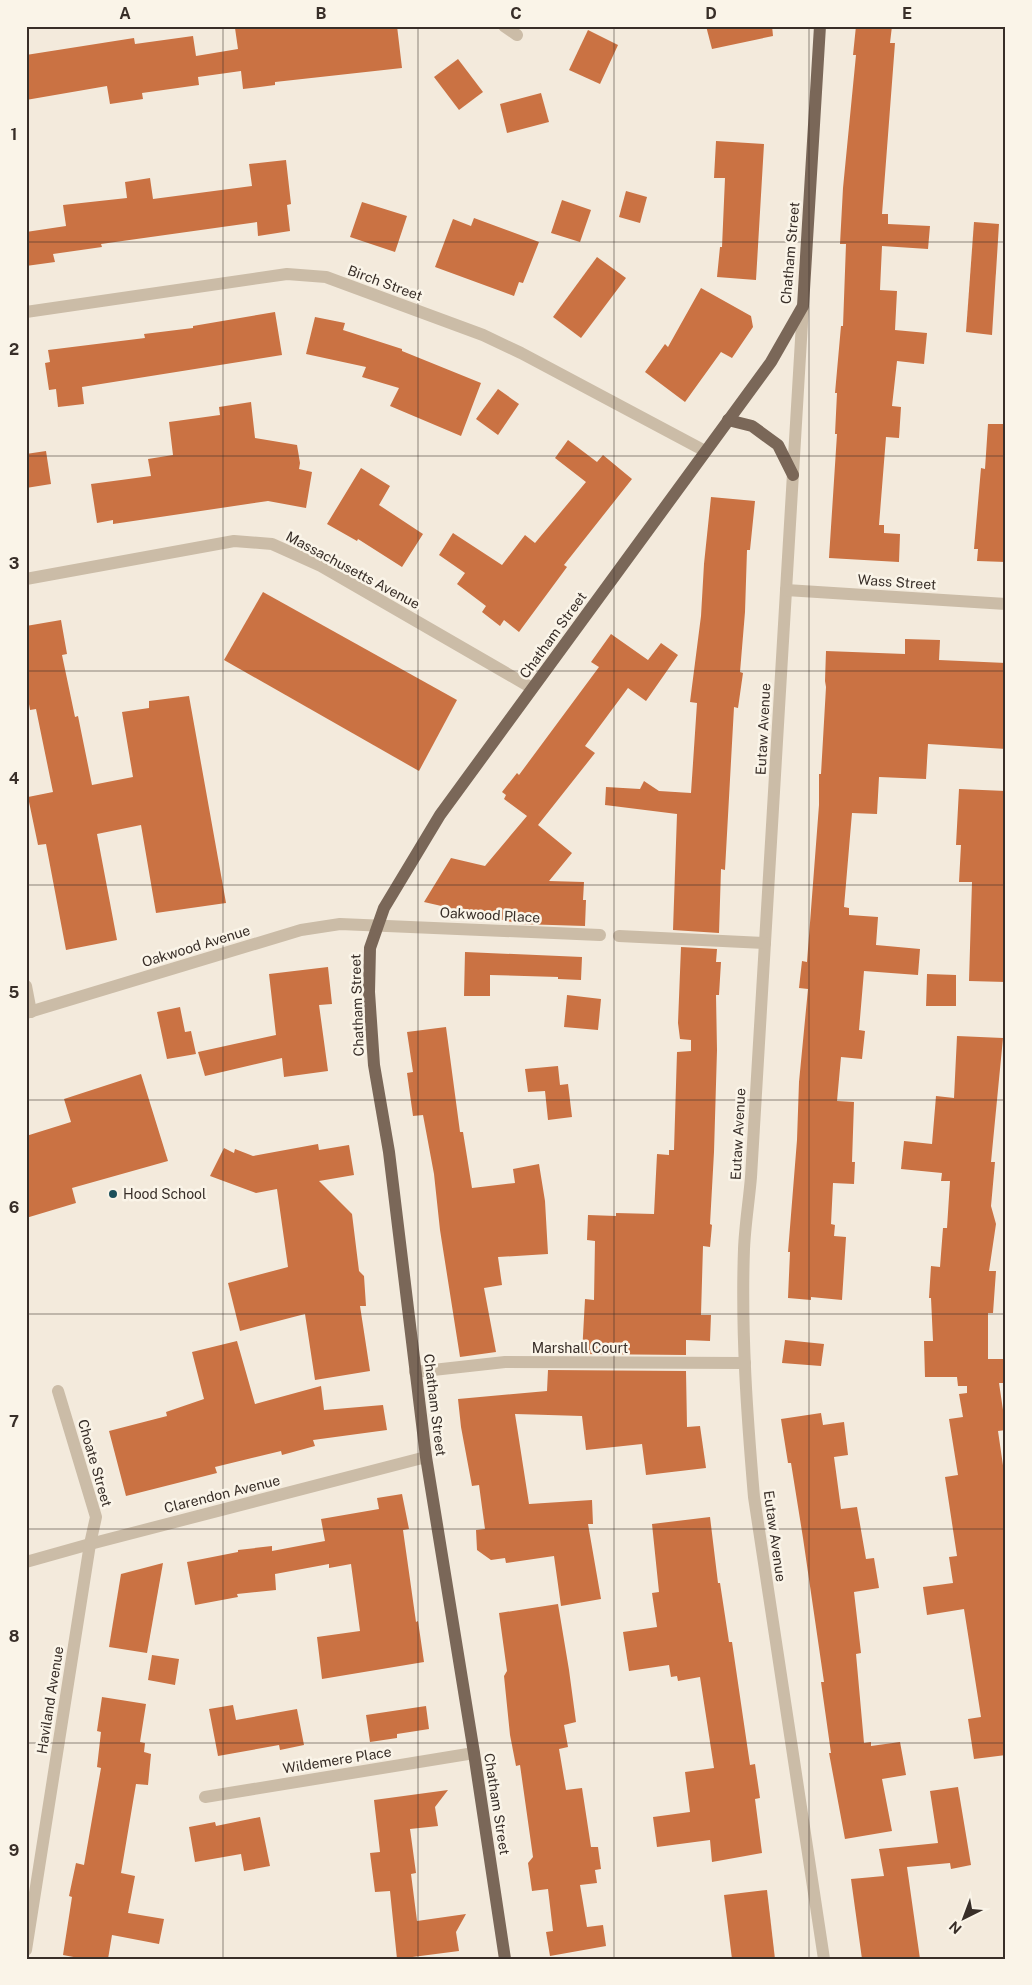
<svg xmlns="http://www.w3.org/2000/svg" width="1032" height="1985" font-family="'Public Sans',sans-serif">
<style>
.building{fill:#ca7243}
.lines{fill:none;stroke-linecap:round;stroke-linejoin:round}
.minor{stroke:#cbbca7;stroke-width:12}
.major{stroke:#7a6758;stroke-width:12}
.grid{fill:none;stroke:#382e28;stroke-width:1;stroke-opacity:0.55}
.poi-dot{fill:#1c505b;stroke:#faf4e8;stroke-width:2}
.labels{text-anchor:middle;stroke-width:5;stroke-linejoin:round;paint-order:stroke}
.street-label{font-size:14px;fill:#382e28;stroke:#faf4e8}
.poi-label{font-size:14px;fill:#382e28;stroke:#faf4e8;text-anchor:start}
.neatline{fill:none;stroke:#382e28;stroke-width:2}
.grid-label{font-size:16px;text-anchor:middle;font-weight:bold;fill:#382e28}
</style>
<rect width="100%" height="100%" fill="#f3eadc"/>
<g class="building">
<path d="M252 26H397L402 68 275 82V85L243 89 241 71 198 77 199 85 142 93 143 99 110 104 107 86 26 100V55L134 38 135 44 193 36 196 56 238 49 235 28Z"/>
<path d="M706 26H772L773 36 712 49Z"/>
<path d="M856 26H892L890 43H895L882 214H888V224L930 226 928 249 882 246 880 290 897 291 895 330 927 333 924 364 897 361 892 406 901 407 899 438 886 437 879 525H884V533L900 534 899 562 829 558 837 434H835L837 393H835L841 326H843L846 244H840L843 188 856 55H853Z"/>
<path d="M588 30 618 45 600 84 569 70Z"/>
<path d="M458 59 483 92 459 110 434 77Z"/>
<path d="M541 93 549 122 507 133 500 104Z"/>
<path d="M716 141 764 144 756 280 717 277 720 247H722L725 178H714Z"/>
<path d="M286 160 291 204 287 205 290 231 258 236 257 222 101 244 102 247 53 254 55 262 26 266V232L66 226 63 205 127 198 125 182 150 178 153 199 252 186 249 164Z"/>
<path d="M626 191 647 197 640 223 619 217Z"/>
<path d="M562 200 591 210 580 242 551 233Z"/>
<path d="M362 202 407 216 395 252 350 237Z"/>
<path d="M474 218 539 242 523 283 519 282 514 296 435 267 453 219 471 226Z"/>
<path d="M974 222 999 224 992 335 966 332Z"/>
<path d="M597 257 626 278 581 338 553 317Z"/>
<path d="M701 288 751 316 753 327 732 358 721 352 685 402 645 372 665 344 668 347Z"/>
<path d="M275 312 282 355 82 387 84 404 58 407 56 389 49 390 45 363 50 362 48 350 145 338 144 334 193 328V326Z"/>
<path d="M315 317 345 323 343 330 402 349V351L481 383 461 436 390 406 399 388 362 377 366 367 306 354Z"/>
<path d="M498 389 519 404 498 435 476 419Z"/>
<path d="M251 402 255 438 297 445 300 463 299 469 312 472 306 508 268 501 113 524V520L97 523 91 484 151 476 148 459 173 455 169 422 220 415 219 407Z"/>
<path d="M988 424H1006V562L977 561 978 549H974L981 468 985 469Z"/>
<path d="M568 440 597 462 603 455 632 479 564 565 567 567 519 632 504 620 500 626 482 612 486 606 457 584 465 573 439 555 453 533 502 565 525 535 535 543 586 482 555 458Z"/>
<path d="M46 451 51 484 26 488V454Z"/>
<path d="M361 468 390 486 379 505 423 534 402 567 358 539 357 541 327 524Z"/>
<path d="M711 497 755 501 750 550H747L745 612 740 672 743 673 738 708 734 707 725 870 721 869 719 933 673 930 677 814 605 805 606 787 640 789 644 781 659 791 691 793 697 703 690 702 701 616 704 564Z"/>
<path d="M263 592 457 700 419 771 224 660Z"/>
<path d="M61 620 67 654 62 655 75 717 78 716 92 785 133 777 122 712 149 708V701L189 696 226 903 156 913 141 825 97 834 117 940 66 950 46 844 38 845 28 797 53 792 36 709 30 710 28 698H26V626Z"/>
<path d="M611 634 648 660 661 643 678 655 646 701 628 688 585 746 595 753 538 825 572 853 549 881 584 882 583 900H586L585 926 520 924 424 902 451 858 485 866 527 816 504 799 506 795 502 792 517 773 519 775 599 667 591 662Z"/>
<path d="M905 639 940 640 939 660 1006 663V749L928 744 926 779 879 777 877 814 852 813 844 907 849 908V915L878 917 876 945 920 949 918 975 864 971 859 1030 865 1031 862 1059 841 1057 837 1101 854 1102 852 1162H855L854 1184 833 1183 831 1224 835 1225 834 1236 846 1237 842 1300 811 1297V1300L788 1298 790 1252H788L797 1140 799 1082 808 989 799 988 802 961 807 962 819 805V774H821L826 687 825 681 826 651 905 654Z"/>
<path d="M959 789 1006 791V982L969 981 972 882H959L961 845H956Z"/>
<path d="M681 947 717 949 716 962H721L719 995H716L717 1050 714 1152 710 1224 712 1225 710 1247 703 1246 701 1315H711L710 1341 686 1340V1355L582 1354 585 1299 594 1300 595 1241 587 1240 588 1215 616 1216V1213L654 1214 657 1154 669 1155V1150H674L677 1052 691 1051V1040L680 1039 678 1023Z"/>
<path d="M465 952 582 957 581 980 558 979V977L490 975V996H464Z"/>
<path d="M328 967 332 1004 319 1005 328 1071 284 1077 282 1058 205 1076 198 1052 276 1035 269 974Z"/>
<path d="M927 974 956 975V1006H926Z"/>
<path d="M567 995 601 999 598 1030 564 1027Z"/>
<path d="M180 1007 185 1032 191 1031 196 1054 167 1059 157 1012Z"/>
<path d="M446 1027 460 1132H463L472 1188 515 1183 513 1169 539 1164 545 1201 548 1254 498 1257 502 1285 484 1288 496 1352 460 1357 440 1230 434 1174 423 1115 413 1116 407 1073 413 1072 407 1032Z"/>
<path d="M957 1036 1003 1038 991 1162H995L991 1206 996 1224 989 1271H996L993 1313H988V1359H1004V1383H999L1006 1430 998 1431 1006 1486V1755L974 1759 968 1719 981 1717 964 1609 927 1615 923 1587 953 1583 949 1557 957 1556 945 1477 958 1475 949 1419 963 1417 959 1394 967 1393V1386H958L957 1377H925L924 1341H933L931 1298H929L931 1266 940 1267 943 1228H947L950 1181H941L942 1173 901 1169 904 1141 932 1144 936 1096 954 1098Z"/>
<path d="M558 1066 560 1085 568 1084 572 1117 548 1120 545 1091 528 1092 525 1069Z"/>
<path d="M141 1074 168 1161 72 1188 76 1203 26 1218V1136L71 1122 64 1099Z"/>
<path d="M318 1144 319 1150 349 1145 354 1175 319 1181 352 1214 359 1271 364 1276 366 1306H360L370 1371 315 1380 305 1314 240 1331 228 1283 288 1267 277 1189 256 1193 210 1176 224 1148 234 1153 235 1149 253 1156Z"/>
<path d="M785 1340 824 1344 821 1366 782 1363Z"/>
<path d="M237 1341 255 1404 321 1386 324 1410 383 1405 387 1430 313 1440 315 1446 282 1455 281 1451 215 1467 217 1473 126 1496 109 1431 167 1416 166 1412 204 1399 192 1352Z"/>
<path d="M548 1370 686 1371 687 1427 700 1426 706 1468 646 1475 642 1444 586 1450 582 1416 515 1414 529 1504 592 1500 593 1524H588L601 1599 561 1606 554 1556 506 1563 505 1558 491 1560 477 1550 476 1530 485 1529 479 1485 472 1486 461 1427 458 1399 547 1391Z"/>
<path d="M821 1413 823 1425 844 1422 848 1455 834 1457 841 1509 857 1507 866 1559 874 1558 879 1588 854 1592 861 1653 856 1654 864 1743 871 1742V1746L900 1742 906 1775 882 1779 892 1831 845 1839 829 1753H831L821 1682H824L803 1538 791 1463H788L781 1419Z"/>
<path d="M402 1494 409 1529 403 1530 416 1622 418 1621 424 1662 322 1679 317 1637 360 1631 351 1564 329 1568V1564L275 1574 276 1590 237 1594 238 1597 195 1605 187 1562 238 1552V1550L272 1546V1551L325 1541 321 1519 379 1509 377 1498Z"/>
<path d="M710 1517 718 1583H720L729 1642H732L750 1765 755 1764 760 1798 755 1799 762 1853 712 1862 710 1840 657 1847 653 1817 690 1812 685 1772 714 1768 700 1677 678 1681 677 1676 671 1677 669 1665 629 1671 623 1632 657 1627 652 1593 659 1592 652 1524Z"/>
<path d="M163 1563 147 1653 109 1647 121 1574Z"/>
<path d="M558 1604 569 1670 576 1722 564 1725 568 1747 559 1749 566 1790 582 1788 591 1847H598L601 1869 595 1870 597 1883 580 1885 587 1927 603 1925 606 1946 550 1956 546 1932 553 1931 548 1889 532 1891 528 1863 533 1857 520 1765 516 1766 510 1735 504 1676 507 1671 499 1613Z"/>
<path d="M152 1655 179 1659 175 1685 148 1680Z"/>
<path d="M102 1697 146 1704 140 1742 145 1743 144 1752 151 1754 148 1785 136 1784 121 1873 135 1876 128 1913 164 1919 159 1944 112 1935 108 1959H84L63 1955 72 1897 69 1896 76 1863 84 1865 101 1768 97 1767 101 1732 97 1731Z"/>
<path d="M233 1705 236 1720 297 1709 304 1745 280 1750 279 1745 218 1756 209 1709Z"/>
<path d="M426 1706 429 1729 397 1734V1738L370 1742 366 1715Z"/>
<path d="M958 1787 971 1865 951 1869 950 1863 907 1867 920 1959H862L851 1879 884 1876 879 1849 938 1843 930 1791Z"/>
<path d="M448 1790 435 1807 438 1826 410 1829 416 1873 411 1874 417 1921 466 1914 456 1932 459 1951 397 1959 390 1891 375 1892 370 1853 380 1852 374 1800Z"/>
<path d="M260 1817 270 1866 244 1871 241 1854 195 1862 189 1827 215 1822 216 1826Z"/>
<path d="M767 1890 775 1959H732L724 1895Z"/>
</g>
<g class="lines">
<g class="minor">
<path d="M504 26 517 35"/>
<path d="M803 306 751 1177C749 1201 745 1225 744 1249 741 1332 747 1415 754 1497L824 1959"/>
<path d="M26 312 287 274 326 277 483 335 521 353 705 451"/>
<path d="M26 579 234 541 272 544 321 566 532 688"/>
<path d="M786 590 1006 604"/>
<path d="M619 936 765 943"/>
<path d="M26 986 31 1012"/>
<path d="M26 1013 301 930 340 924 600 935"/>
<path d="M415 1372 505 1362 745 1363"/>
<path d="M26 1562 90 1544 426 1457"/>
<path d="M205 1797 474 1753"/>
<path d="M26 1950 90 1544 96 1517 58 1391"/>
</g>
<g class="major">
<path d="M728 420 752 426 778 445 793 475"/>
<path d="M505 1959 474 1753 426 1457 389 1152 374 1065 369 992 370 948 384 908 440 815 771 362 803 306 820 26"/>
</g>
</g>
<path class="grid" d="M223 26V1959M418 26V1959M614 26V1959M809 26V1959M26 242H1006M26 456H1006M26 671H1006M26 885H1006M26 1100H1006M26 1314H1006M26 1529H1006M26 1743H1006"/>
<circle class="poi-dot" cx="113" cy="1194" r="5"/>
<g class="labels">
<g class="street-label">
<text transform="translate(790 253) rotate(-85)" y="5">Chatham Street</text>
<text transform="translate(385 283) rotate(20)" y="5">Birch Street</text>
<text transform="translate(353 570) rotate(28)" y="5">Massachusetts Avenue</text>
<text transform="translate(897 582) rotate(4)" y="5">Wass Street</text>
<text transform="translate(553 635) rotate(-54)" y="5">Chatham Street</text>
<text transform="translate(763 729) rotate(-87)" y="5">Eutaw Avenue</text>
<text transform="translate(490 915) rotate(3)" y="5">Oakwood Place</text>
<text transform="translate(196 946) rotate(-17)" y="5">Oakwood Avenue</text>
<text transform="translate(357 1005) rotate(-92)" y="5">Chatham Street</text>
<text transform="translate(738 1134) rotate(-87)" y="5">Eutaw Avenue</text>
<text x="580" y="1353">Marshall Court</text>
<text transform="translate(435 1405) rotate(83)" y="5">Chatham Street</text>
<text transform="translate(95 1463) rotate(74)" y="5">Choate Street</text>
<text transform="translate(222 1494) rotate(-14)" y="5">Clarendon Avenue</text>
<text transform="translate(775 1536) rotate(82)" y="5">Eutaw Avenue</text>
<text transform="translate(50 1700) rotate(-81)" y="5">Haviland Avenue</text>
<text transform="translate(337 1760) rotate(-9)" y="5">Wildemere Place</text>
<text transform="translate(497 1804) rotate(81)" y="5">Chatham Street</text>
</g>
<g class="poi-label">
<text x="123" y="1199">Hood School</text>
</g>
</g>
<rect width="1032" height="1985" fill="none" stroke="#faf4e8" stroke-width="55"/>
<g transform="translate(964 1918) rotate(222)" stroke="#faf4e8" stroke-width="4" paint-order="stroke">
<path d="M0-4L9 19L0 12L-9 19Z" fill="#382e28"/>
<text y="-8" font-size="14" font-weight="bold" text-anchor="middle" fill="#382e28">N</text>
</g>
<rect x="28" y="28" width="976" height="1930" class="neatline"/>
<g class="grid-label">
<text x="125" y="19">A</text>
<text x="321" y="19">B</text>
<text x="516" y="19">C</text>
<text x="711" y="19">D</text>
<text x="907" y="19">E</text>
<text x="14" y="140">1</text>
<text x="14" y="355">2</text>
<text x="14" y="569">3</text>
<text x="14" y="784">4</text>
<text x="14" y="998">5</text>
<text x="14" y="1213">6</text>
<text x="14" y="1427">7</text>
<text x="14" y="1642">8</text>
<text x="14" y="1856">9</text>
</g>
</svg>
